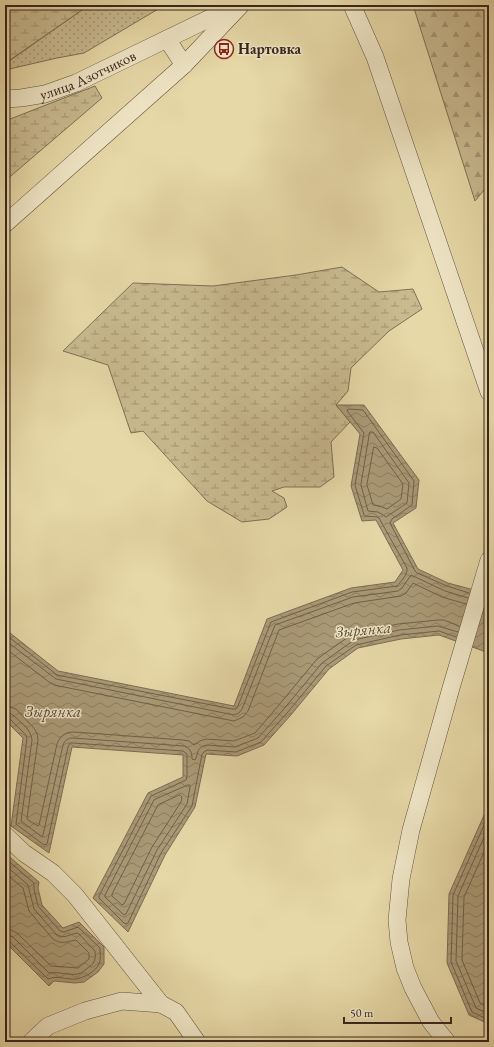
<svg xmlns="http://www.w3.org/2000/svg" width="494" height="1047" font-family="'EB Garamond',serif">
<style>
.grass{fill:url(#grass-dots);stroke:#807056}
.forest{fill:url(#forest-firs);stroke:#807056}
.wetland{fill:url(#wetland-marsh);stroke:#807056}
.water{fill:url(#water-waves);stroke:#7c6c54}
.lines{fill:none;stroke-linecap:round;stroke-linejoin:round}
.shore{stroke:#70604a;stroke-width:1}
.minor-casing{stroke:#625240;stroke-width:18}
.minor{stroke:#efe6c6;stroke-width:17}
.labels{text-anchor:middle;stroke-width:3;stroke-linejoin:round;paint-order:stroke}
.poi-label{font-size:15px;font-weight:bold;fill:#36251d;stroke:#efe6c6;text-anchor:start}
.street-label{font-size:15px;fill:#36251d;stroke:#efe6c6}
.water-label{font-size:16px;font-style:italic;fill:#594838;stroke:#efe6c6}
</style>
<defs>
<pattern id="grass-dots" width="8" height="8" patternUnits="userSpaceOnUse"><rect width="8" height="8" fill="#c9ba90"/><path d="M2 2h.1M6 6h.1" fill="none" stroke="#a49775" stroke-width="1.8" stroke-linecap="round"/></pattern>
<pattern id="forest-firs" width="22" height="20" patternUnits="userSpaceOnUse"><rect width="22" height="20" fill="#c9ba90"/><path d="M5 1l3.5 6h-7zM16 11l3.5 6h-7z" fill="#a49775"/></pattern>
<pattern id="wetland-marsh" width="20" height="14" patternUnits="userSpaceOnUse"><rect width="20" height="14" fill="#c9ba90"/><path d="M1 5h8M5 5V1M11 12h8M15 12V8" fill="none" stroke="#a49775"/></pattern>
<pattern id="water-waves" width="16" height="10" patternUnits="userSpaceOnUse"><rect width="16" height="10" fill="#ab9b78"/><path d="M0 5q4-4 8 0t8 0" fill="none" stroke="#8c7e62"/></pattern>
</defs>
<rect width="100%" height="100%" fill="#e7d8a7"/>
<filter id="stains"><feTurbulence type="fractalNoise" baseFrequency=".005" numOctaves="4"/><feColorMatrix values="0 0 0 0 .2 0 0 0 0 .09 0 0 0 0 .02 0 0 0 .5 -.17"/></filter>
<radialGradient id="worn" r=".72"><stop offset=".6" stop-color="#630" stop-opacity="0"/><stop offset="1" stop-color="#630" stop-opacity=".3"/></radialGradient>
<path class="grass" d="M89 5H165L84 53 57 58 5 70V62H8Z"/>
<path class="forest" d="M413 5H489V184L475 201Z"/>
<g class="wetland">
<path d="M5 5H89L7 62H5Z"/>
<path d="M95 86 102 98 5 181V121Z"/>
<path d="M342 267 379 292 413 289 422 309 389 331 351 368 348 391 336 405 350 422 331 442 334 477 320 487H284L272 491 284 498 287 507 269 519 242 522 207 501 143 431 131 433 108 365 63 351 133 283 213 286 296 275Z"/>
</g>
<g class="water">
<path d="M336 405H364L419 480 416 508 393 523 418 569 448 583 489 594V653L439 635 401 639 358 648 329 669 290 716 264 745 237 756 206 754 195 807 165 855 128 932 93 898 148 793 183 777V755L72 747 49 853 11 826 23 738 5 720V629L58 671 234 706 267 619 351 588 395 582 403 570 376 520 362 521 351 486 360 434Z"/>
<path d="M489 804V1024L469 1015 447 963 449 894Z"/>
<path d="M5 853 39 882 38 888 42 905 63 928 79 922 104 947V964L98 972 84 982 75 983 54 981 49 986 5 942Z"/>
</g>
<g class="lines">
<g class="shore">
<path d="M370 432H373L409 483 407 503 386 517 378 512 368 511 361 485Z"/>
<path d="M374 447 377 448 403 484 401 499 387 509 380 506 373 505 367 485Z"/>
<path d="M5 634 57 675 232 709H236L238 706 271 622 352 592 397 586C401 582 408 574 407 568L379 518C374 515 368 518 364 515L355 485 364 433 348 412 347 410 349 409 363 410 414 481 412 505 392 519 390 523 415 571 417 573 447 586 469 593"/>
<path d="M5 640 56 679 234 715 239 713 242 709 275 625 353 597 398 591 402 588 411 575 445 591 468 598"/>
<path d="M5 648 49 682 54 685 234 721 243 717 248 711 279 630 354 603 401 596 406 593 413 583 442 597 466 604"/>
<path d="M5 706 10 707 16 709 33 727 37 733 38 740 27 818 28 820 38 826 39 825 57 744C60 736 65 732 74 732L183 740 189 741 194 745 200 741 206 739 234 741 255 733 278 706 317 659 351 635 398 624 438 620H444L459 626"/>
<path d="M5 712 9 713 13 715C20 722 31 729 32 740L21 821 42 837 43 835 63 745C65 740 68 738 73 738L184 746C190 748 192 752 192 759L195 760C199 753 196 747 207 745L235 747 258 738 283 710 322 663 354 640 399 630 438 626 458 632"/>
<path d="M5 717 9 718 26 735 27 738 16 824 44 845 47 844 68 747 70 743H73L183 751 187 754V777L186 780 151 796 99 896V898L124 923 126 924 128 923 161 853 192 806 202 754 204 752 207 750 236 752 261 742 287 713 326 666 356 645 400 635 439 631 456 637"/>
<path d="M188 785H190V787L187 804 157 850 126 914 124 915 105 897V895L154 800Z"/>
<path d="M180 795 182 797 181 802 152 847 124 904 122 905 112 896V894L158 805Z"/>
<path d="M489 814 453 895 451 962 472 1012 489 1020"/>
<path d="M489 826 458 896 456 961 476 1008 489 1014"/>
<path d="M489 841 464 897 462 960 480 1003 489 1008"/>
<path d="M5 858 34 883V889L38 906 60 931 64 932 78 927 100 948C100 952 101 960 99 964 96 971 84 978 76 979 67 980 57 975 48 979L9 941 5 940"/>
<path d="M5 865 28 885 34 909 56 934C64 940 69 934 78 933L95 951C96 958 95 963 89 967 86 969 84 971 81 973 72 977 59 971 49 973L13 937 9 935H5"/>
<path d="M5 873 23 888 29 911 52 938C60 945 66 942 76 940L89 953V959L78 968 51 966 17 933 11 930 5 929"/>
</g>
<defs>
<g id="minor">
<path d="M352 5 375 57 489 392"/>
<path d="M167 39 184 65"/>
<path id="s1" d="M5 99 21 98 45 94 76 83 235 6"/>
<path d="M5 224 184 65 241 5"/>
<path d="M5 835 24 853 53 873 75 895 161 1004 176 1012 197 1042"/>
<path d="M31 1042 48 1026 85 1011 122 1001 161 1004"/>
<path d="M447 1042 431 1022 413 988 405 968 399 942 397 920 401 879 411 830 451 688 489 560"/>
</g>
</defs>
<use href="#minor" class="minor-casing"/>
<use href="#minor" class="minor"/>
</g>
<defs>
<symbol id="bus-ring" viewBox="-11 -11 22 22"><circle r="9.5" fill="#efe6c6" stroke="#8f2418" stroke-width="1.5"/><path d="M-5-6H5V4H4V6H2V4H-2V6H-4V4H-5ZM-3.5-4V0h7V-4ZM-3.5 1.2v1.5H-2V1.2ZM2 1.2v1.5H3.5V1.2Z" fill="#8f2418"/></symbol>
</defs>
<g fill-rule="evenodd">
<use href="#bus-ring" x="213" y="38" width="22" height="22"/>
</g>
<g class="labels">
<g class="poi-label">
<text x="238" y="54">Нартовка</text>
</g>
<g class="street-label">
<text dy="5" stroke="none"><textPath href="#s1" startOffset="87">улица Азотчиков</textPath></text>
</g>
<g class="water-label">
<text transform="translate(363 629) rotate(-5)" y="6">Зырянка</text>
<text x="53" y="717">Зырянка</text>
</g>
</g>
<rect width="494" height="1047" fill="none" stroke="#e7d8a7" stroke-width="20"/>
<rect x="6" y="6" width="482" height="1035" fill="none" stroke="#36251d" stroke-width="2"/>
<rect x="10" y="10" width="474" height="1027" fill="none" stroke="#36251d"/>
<path d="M344 1017v6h107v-6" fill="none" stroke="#36251d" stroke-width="2"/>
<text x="350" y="1017" font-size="12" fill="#36251d" stroke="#efe6c6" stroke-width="3" paint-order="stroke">50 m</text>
<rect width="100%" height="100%" filter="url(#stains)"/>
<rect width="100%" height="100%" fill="url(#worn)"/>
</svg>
